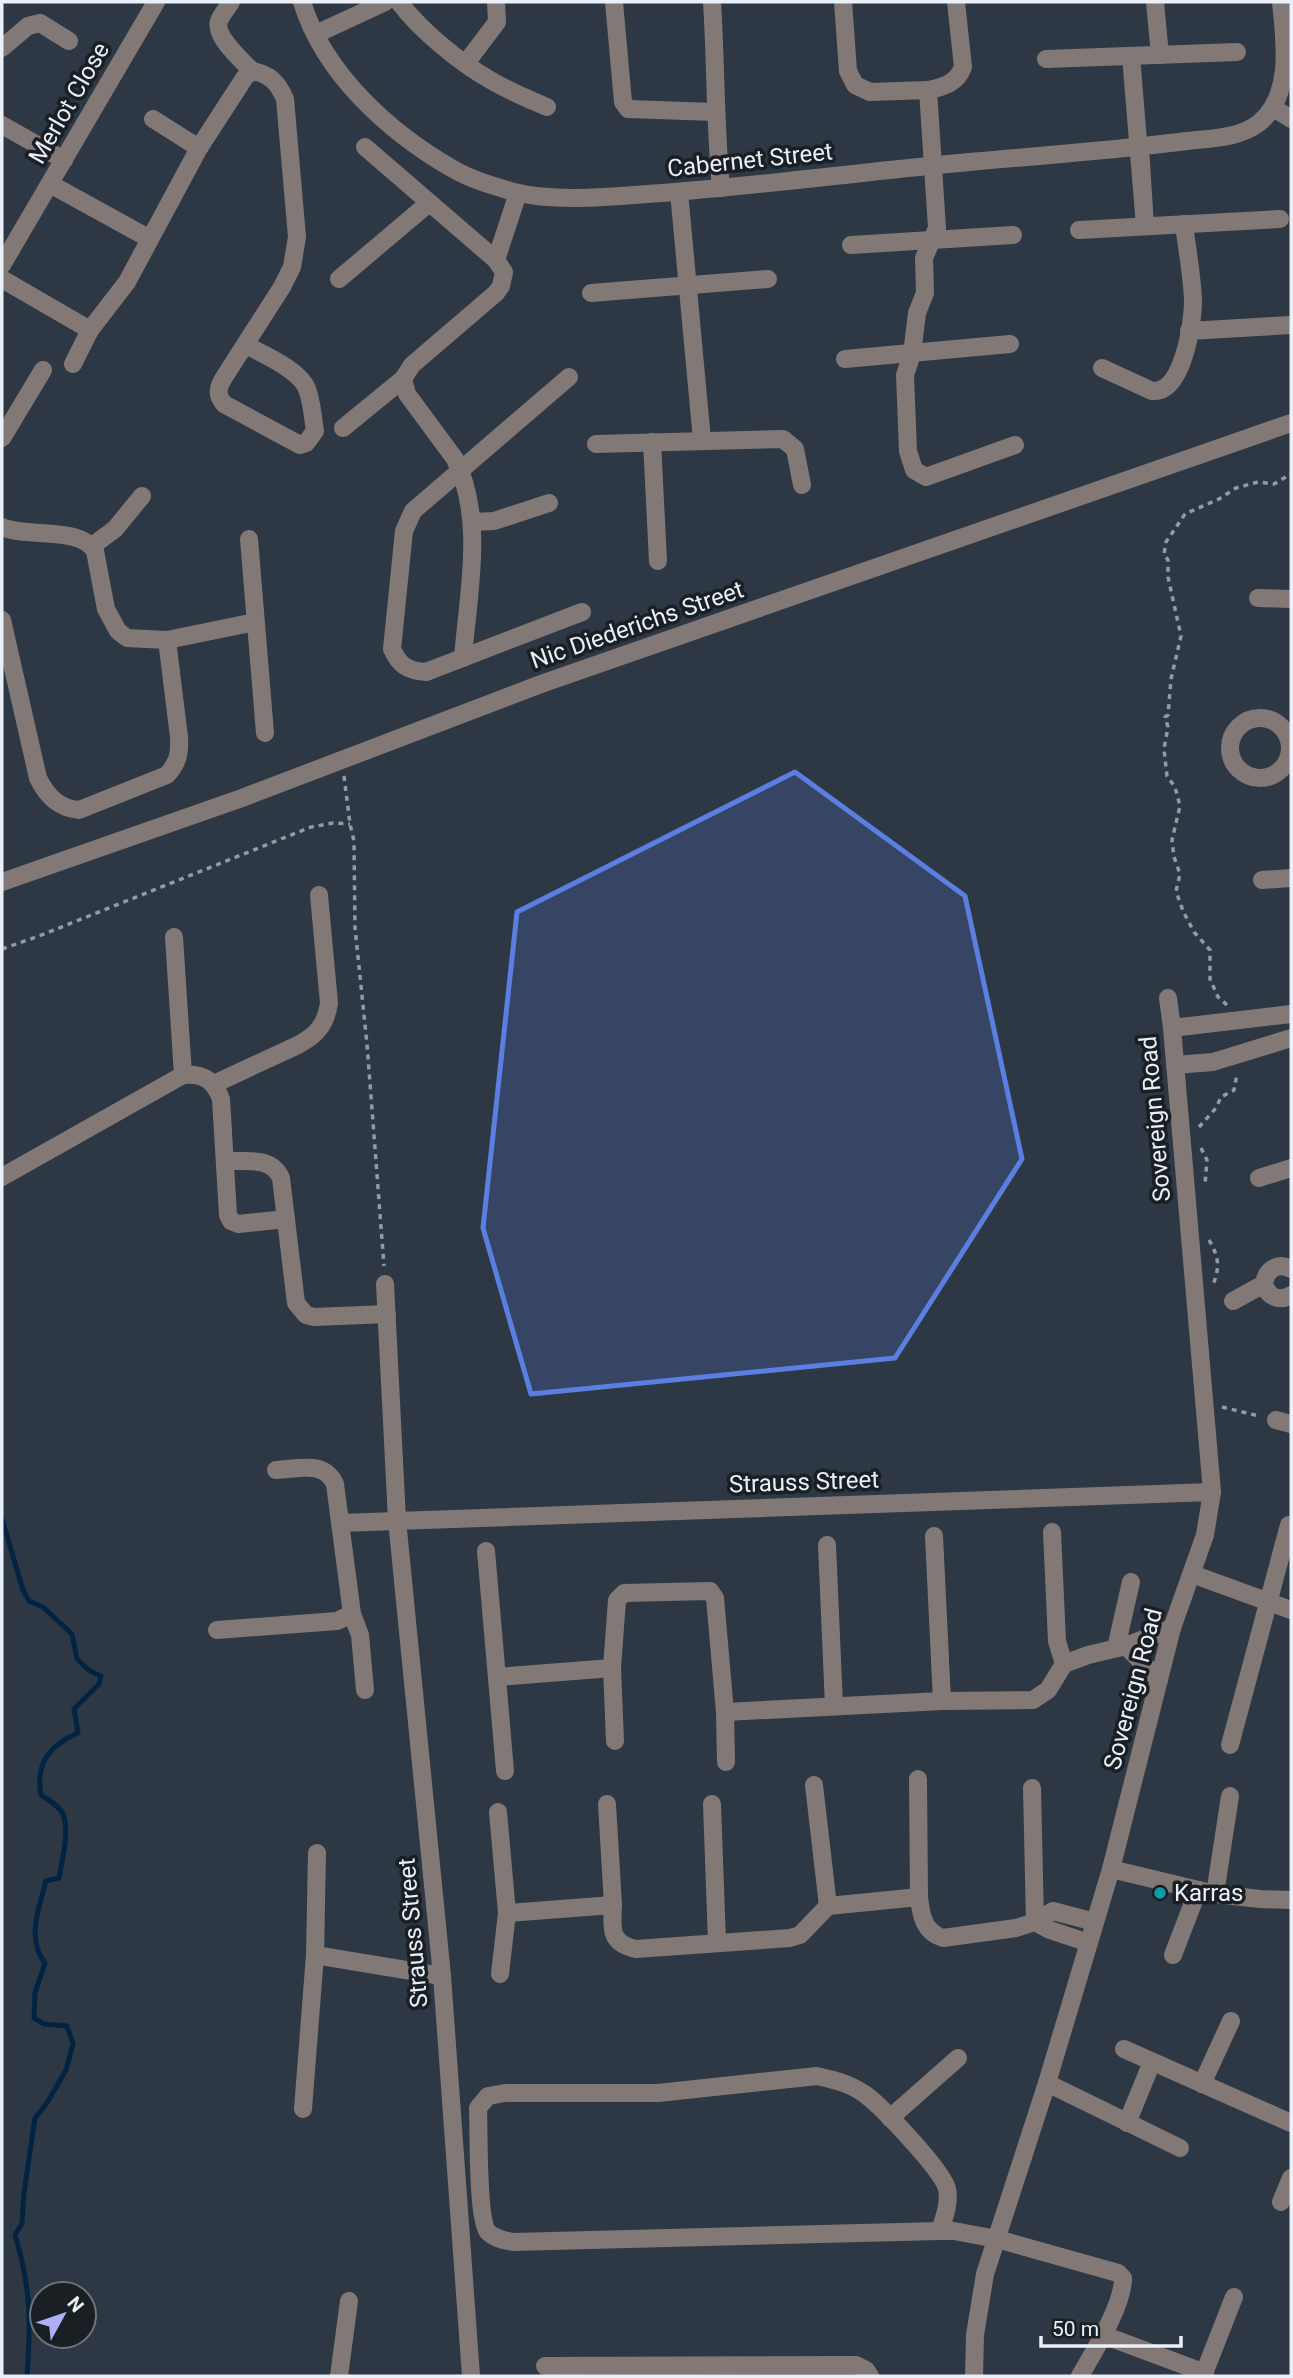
<svg xmlns="http://www.w3.org/2000/svg" width="1293" height="2378" font-family="Roboto,sans-serif">
<style>
.lines{fill:none;stroke-linecap:round;stroke-linejoin:round}
.stream{stroke:#032342;stroke-width:5}
.path{stroke:#939ba5;stroke-width:3.5;stroke-dasharray:5 5;stroke-linecap:butt}
.minor{stroke:#827977;stroke-width:18}
.marked{fill:#5a7fe1;fill-opacity:0.2;stroke:#5a7fe1;stroke-width:5;stroke-linejoin:round}
.culture-dot{fill:#0f9aa8;stroke:#1a1f24;stroke-width:2.5}
.labels{text-anchor:middle;stroke-width:7;stroke-linejoin:round;paint-order:stroke}
.street-label{font-size:24px;fill:#e9f0f7;stroke:#1a1f24}
.poi-label{font-size:24px;fill:#e9f0f7;stroke:#1a1f24;text-anchor:start}
</style>
<rect width="100%" height="100%" fill="#2d3844"/>
<g class="lines">
<path class="stream" d="M2 1519 23 1590 29 1601 43 1607 72 1634 77 1659 90 1671 101 1676 99 1684 74 1709 78 1733C50 1745 35 1763 41 1795 49 1800 59 1806 63 1814 70 1833 62 1859 59 1878L46 1881C39 1908 26 1939 45 1963L35 1993 34 2018 44 2024 67 2026 73 2044 66 2070 47 2103 35 2118 24 2193 22 2223 15 2235C31 2288 31 2321 27 2376"/>
<g class="path">
<path d="M344 776 350 824 354 841 355 928 367 1044 384 1266"/>
<path d="M2 949 39 936 311 827 333 823 350 824"/>
<path d="M1227 1005 1218 997 1210 979V950L1194 932 1183 911 1176 891 1180 874 1174 857 1172 840 1180 806 1175 787 1167 776 1164 749 1168 727 1165 717 1168 715 1171 679 1181 636 1168 577V560L1164 554 1166 542 1185 514 1219 499 1236 488 1258 482 1274 484 1291 474"/>
<path d="M1199 1127 1216 1108 1221 1097 1234 1090 1237 1074"/>
<path d="M1201 1148 1207 1160 1205 1184"/>
<path d="M1209 1240C1219 1257 1220 1267 1213 1285"/>
<path d="M1222 1407 1259 1416"/>
</g>
<g class="minor">
<path d="M231 2C228 7 221 15 219 21 214 37 242 60 252 71"/>
<path d="M302 2C324 74 390 133 453 169 472 180 494 186 514 192 558 203 617 196 662 193 754 186 846 174 938 165 1019 157 1099 152 1179 142 1205 138 1237 140 1259 123 1293 95 1285 42 1281 2"/>
<path d="M399 2C421 31 460 63 492 81 509 91 528 99 547 107"/>
<path d="M614 2 623 102 628 109 715 112"/>
<path d="M712 2C716 64 715 126 721 188"/>
<path d="M843 2 848 71 855 85 870 92 928 90"/>
<path d="M956 2 963 67C957 83 944 87 928 90L937 228 924 258 925 293 917 313 912 354 905 375 908 451 914 470 926 477 1015 445"/>
<path d="M1155 2 1160 55"/>
<path d="M316 34 385 2"/>
<path d="M2 48 28 26 40 23 69 41"/>
<path d="M1131 56 1145 226 1140 147"/>
<path d="M1046 59 1237 52"/>
<path d="M466 63 497 22 496 2"/>
<path d="M1274 108 1291 119"/>
<path d="M153 119 199 148"/>
<path d="M2 125 64 160"/>
<path d="M365 147 496 260 504 272 501 286 496 293 412 365 403 379 407 394 455 459C485 520 468 593 463 658"/>
<path d="M50 184 150 239"/>
<path d="M679 192 702 440"/>
<path d="M1079 230 1280 219"/>
<path d="M851 245 1013 235"/>
<path d="M496 260 518 193"/>
<path d="M2 265 156 2"/>
<path d="M2 279 90 330"/>
<path d="M339 279 429 203"/>
<path d="M591 293 768 279"/>
<path d="M1189 331 1291 325"/>
<path d="M845 359 1010 344"/>
<path d="M73 364 90 330 127 282 199 148 245 77 252 71C270 74 278 83 285 99L297 237 292 267 282 287 223 379C217 390 217 395 224 404L300 445 306 443 315 431C313 418 312 404 308 392 303 371 264 355 246 345"/>
<path d="M1102 368 1152 391C1183 394 1193 323 1193 300 1192 275 1187 249 1184 224"/>
<path d="M569 377 413 511 404 531 392 649C399 665 408 671 426 672L582 612"/>
<path d="M343 428 403 379"/>
<path d="M2 438 43 370"/>
<path d="M652 442 658 561"/>
<path d="M596 444 783 439 795 449 802 485"/>
<path d="M473 522 494 521 549 503"/>
<path d="M2 527C28 538 80 526 95 551L106 609 118 631 127 638 167 640 255 622"/>
<path d="M249 539 265 733"/>
<path d="M92 546 115 529 142 496"/>
<path d="M1258 598 1291 599"/>
<path d="M2 620 38 778C47 796 58 808 79 810L167 775C178 763 180 753 179 737L167 640"/>
<circle cx="1260" cy="748" r="30"/>
<path d="M1262 880 1291 878"/>
<path d="M2 882 242 798 541 684 1291 423"/>
<path d="M174 937 183 1075"/>
<path d="M1172 1028 1291 1014"/>
<path d="M1175 1065 1213 1062 1291 1038"/>
<path d="M214 1084 298 1045C317 1035 326 1024 329 1003L319 895"/>
<path d="M226 1161C246 1162 271 1156 281 1178L296 1303 306 1315 314 1317 387 1314"/>
<path d="M2 1177 183 1075C203 1073 214 1080 221 1099L228 1215 231 1221 238 1224 286 1219"/>
<path d="M1259 1178 1291 1168"/>
<path d="M1291 1269C1278 1262 1266 1269 1264 1284 1268 1297 1279 1302 1291 1295"/>
<path d="M385 1284 397 1520 442 1976 471 2376"/>
<path d="M1233 1301 1264 1284"/>
<path d="M1276 1420 1291 1424"/>
<path d="M276 1470C298 1469 324 1460 335 1484L352 1614 360 1635 365 1690"/>
<path d="M340 1523 1212 1492"/>
<path d="M1052 1532 1057 1641 1064 1664"/>
<path d="M934 1536 942 1701"/>
<path d="M827 1545 834 1706"/>
<path d="M486 1551 505 1771"/>
<path d="M1192 1574 1291 1610"/>
<path d="M217 1630 337 1621 352 1614"/>
<path d="M1126 1646 1159 1680"/>
<path d="M1116 1648 1131 1582"/>
<path d="M497 1677 612 1668"/>
<path d="M725 1712 942 1701 1033 1700 1048 1690 1064 1664 1088 1655 1126 1646 1172 1628"/>
<path d="M615 1741 612 1668 617 1600 624 1593 710 1591 715 1598 725 1712 726 1762"/>
<path d="M1230 1745 1289 1525"/>
<path d="M918 1779 919 1897"/>
<path d="M814 1785 828 1906"/>
<path d="M1032 1788 1035 1922"/>
<path d="M607 1804 613 1905"/>
<path d="M712 1804 717 1942"/>
<path d="M498 1812 507 1913"/>
<path d="M1111 1869 1215 1894 1260 1899 1291 1900"/>
<path d="M1215 1894 1230 1796"/>
<path d="M1035 1922 1050 1930 1089 1943"/>
<path d="M315 1955 442 1976"/>
<path d="M1173 1955 1198 1890"/>
<path d="M500 1974 507 1913 613 1905C612 1929 609 1943 636 1949L790 1938 800 1935 828 1906 919 1897C921 1916 924 1932 943 1938L1016 1928 1035 1922 1053 1911 1095 1922"/>
<path d="M1124 2049 1291 2123"/>
<path d="M1047 2083 1180 2148"/>
<path d="M1202 2084 1231 2021"/>
<path d="M303 2109 315 1955 317 1853"/>
<path d="M890 2118 958 2058"/>
<path d="M1127 2123 1152 2062"/>
<path d="M1281 2202 1291 2178"/>
<path d="M940 2231C944 2218 950 2203 947 2189 943 2171 883 2108 866 2095 851 2084 835 2080 817 2076L658 2093H505L488 2096 478 2108C479 2129 477 2219 488 2232 495 2239 504 2240 513 2242L940 2231H954L997 2239 1118 2273 1123 2278C1123 2306 1094 2351 1080 2376"/>
<path d="M1103 2335 1205 2373"/>
<path d="M545 2366 856 2365 866 2370 870 2376"/>
<path d="M339 2376 349 2301"/>
<path d="M974 2376 975 2335 985 2274 1047 2083 1111 1869 1172 1628 1205 1535 1212 1492 1172 1028 1168 998"/>
<path d="M1203 2376 1234 2297"/>
</g>
</g>
<path class="marked" d="M795 772 965 896 1022 1159 895 1358 531 1394 483 1228 517 912Z"/>
<circle class="culture-dot" cx="1160" cy="1893" r="7"/>
<g class="labels">
<g class="street-label">
<text transform="translate(69 103) rotate(-60)" y="8">Merlot Close</text>
<text transform="translate(750 160) rotate(-6)" y="8">Cabernet Street</text>
<text transform="translate(637 625) rotate(-19)" y="8">Nic Diederichs Street</text>
<text transform="translate(1155 1119) rotate(-95)" y="8">Sovereign Road</text>
<text transform="translate(804 1482) rotate(-2)" y="8">Strauss Street</text>
<text transform="translate(1133 1689) rotate(-75)" y="8">Sovereign Road</text>
<text transform="translate(413 1933) rotate(-95)" y="8">Strauss Street</text>
</g>
<g class="poi-label">
<text x="1174" y="1901">Karras</text>
</g>
</g>
<rect width="1293" height="2378" fill="none" stroke="#e9f0f7" stroke-width="7"/>
<g transform="translate(63 2315) rotate(50)"><circle r="33" fill="#1a1f24" stroke="#6d7378" stroke-width="2"/>
<path d="M0-5L12 26L0 18L-12 26Z" fill="#adaffb"/>
<text y="-10" font-size="19" font-weight="bold" text-anchor="middle" fill="#e9f0f7">N</text>
</g>
<path d="M1041 2336v10h140v-10" fill="none" stroke="#e9f0f7" stroke-width="3.5"/>
<text x="1052" y="2336" font-size="21" fill="#e9f0f7" stroke="#1a1f24" stroke-width="5" paint-order="stroke">50 m</text>
</svg>
